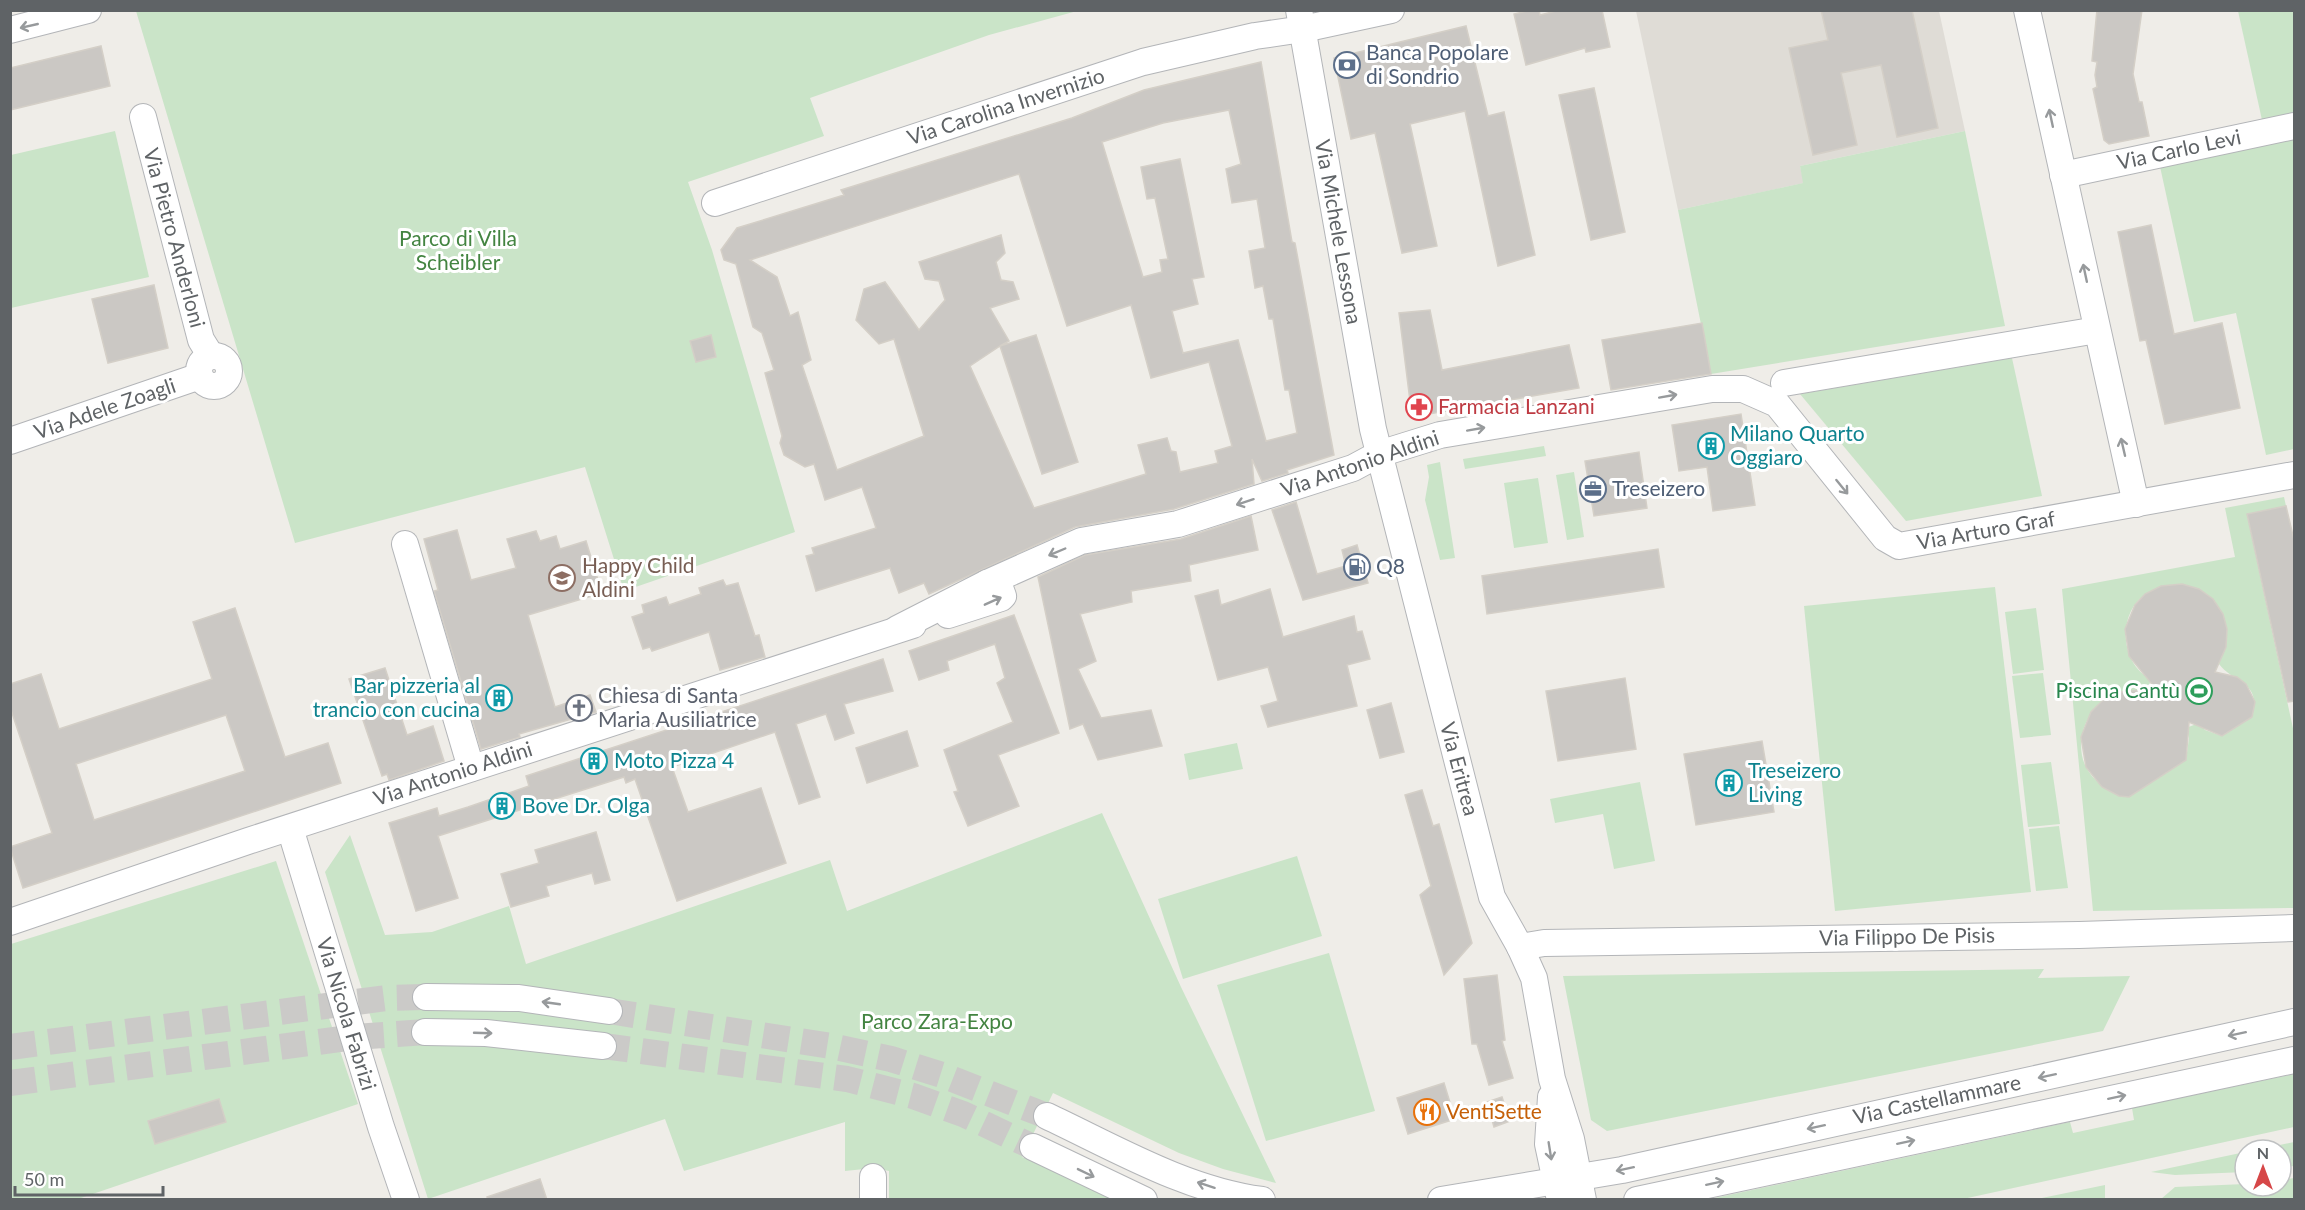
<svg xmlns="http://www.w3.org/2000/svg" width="2305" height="1210" font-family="Lato,sans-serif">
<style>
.education{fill:#dfdcd6}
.green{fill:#cae4c8;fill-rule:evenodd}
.building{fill:#cbc8c4;stroke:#d4cfc7;stroke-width:1.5;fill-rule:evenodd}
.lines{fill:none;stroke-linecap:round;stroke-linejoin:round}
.minor-tunnel{stroke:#cbcac8;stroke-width:26;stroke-dasharray:26 13;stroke-linecap:butt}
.minor-casing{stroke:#b3b5b8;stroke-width:28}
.minor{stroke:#fff;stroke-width:26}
.oneway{stroke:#979a9c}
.labels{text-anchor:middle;stroke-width:6;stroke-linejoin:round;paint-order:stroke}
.service-label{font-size:21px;fill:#4e5e75;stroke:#fff;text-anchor:start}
.street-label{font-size:21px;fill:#5f6366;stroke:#fff}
.park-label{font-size:21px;fill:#438441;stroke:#fff}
.health-label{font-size:21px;fill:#be3a42;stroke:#fff;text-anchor:start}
.culture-label{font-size:21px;fill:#0d838f;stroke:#fff;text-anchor:start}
.education-label{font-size:21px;fill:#785e54;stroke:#fff;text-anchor:start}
.leisure-label{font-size:21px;fill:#27864d;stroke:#fff;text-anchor:end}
.worship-label{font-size:21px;fill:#5b616d;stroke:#fff;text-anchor:start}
.food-label{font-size:21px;fill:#c56008;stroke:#fff;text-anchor:start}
</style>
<rect width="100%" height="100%" fill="#efede8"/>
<path class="education" d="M1636 11H1939L1965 131 1800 166 1804 183 1678 210Z"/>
<g class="green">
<path d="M136 11H1077L989 35 810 98 824 136 688 182 712 250 795 532 624 591 585 467 295 543Z"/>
<path d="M2238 11H2294V112L2262 120Z"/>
<path d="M115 131 149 277 11 308V155Z"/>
<path d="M1965 131 2005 326 1711 374 1678 210 1803 183 1800 166Z"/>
<path d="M2294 136V449L2266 455 2236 313 2194 322 2159 162Z"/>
<path d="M2012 358 2042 496 1906 521 1800 394Z"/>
<path d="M1544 446 1546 456 1465 469 1463 459Z"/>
<path d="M1440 462 1455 558 1440 560 1425 500 1429 477 1427 465Z"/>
<path d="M1574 472 1584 537 1567 540 1556 475Z"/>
<path d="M1538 478 1548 543 1514 548 1504 483Z"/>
<path d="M2284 497 2286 506 2247 515 2294 733V908L2093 911 2062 589 2235 557 2225 508ZM2182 584C2222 596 2235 626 2219 664 2234 684 2262 681 2252 716L2222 736 2205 730 2199 723 2186 728 2189 738 2186 760 2119 796C2105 789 2092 780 2085 765 2073 738 2090 700 2119 693 2127 691 2138 692 2147 692L2151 679C2119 663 2117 612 2147 593 2158 586 2169 585 2182 584Z"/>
<path d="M1995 587 2031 892 1835 911 1804 606Z"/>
<path d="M2036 608 2044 670 2013 674 2005 612Z"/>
<path d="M2043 673 2051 735 2020 738 2012 676Z"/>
<path d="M1237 743 1243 769 1189 780 1184 754Z"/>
<path d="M2051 762 2060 824 2028 827 2021 765Z"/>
<path d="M1640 782 1655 861 1614 869 1603 814 1555 823 1550 799Z"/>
<path d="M1102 813 1181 987 1276 1183 1223 1169 1179 1153 1053 1093 1022 1157 1120 1199H889V1171L874 1168 845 1171V1122L684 1171 665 1119 428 1199 325 872 350 835 385 935 432 932 509 906 526 964 830 860 847 911Z"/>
<path d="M2059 826 2068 888 2036 891 2029 829Z"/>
<path d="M1297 856 1322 936 1183 979 1158 899Z"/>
<path d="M276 861 358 1104 78 1199 11 1200V944Z"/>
<path d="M1329 953 1375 1111 1266 1141 1217 985Z"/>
<path d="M2044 969 2038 978 2130 976 2103 1031 1607 1131 1591 1120 1563 976Z"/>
<path d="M2294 1074V1127L1963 1199H1710L2070 1122 2073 1133 2134 1120 2132 1108Z"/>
<path d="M2294 1142V1166L2281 1168V1150H2255Z"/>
<path d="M2245 1152V1172L2175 1175 2151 1172Z"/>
<path d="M2294 1178V1199H2161L2175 1187 2245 1184V1186H2281V1180Z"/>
<path d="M2105 1185V1199H2037Z"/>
</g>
<g class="building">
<path d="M1531 10H1539L1540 15 1560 10H1602L1610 47 1586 52 1585 48 1526 65 1514 14Z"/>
<path d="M1821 10H1912L1938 128 1897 137 1881 65 1841 73 1857 145 1813 155 1789 48 1828 40Z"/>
<path d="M2097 10H2142L2133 74 2139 102H2142L2149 136 2109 144 2104 140 2093 89 2097 87 2095 75 2097 62 2092 61Z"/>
<path d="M1466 26 1488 116 1504 112 1535 255 1498 266 1465 111 1410 124 1437 246 1402 253 1375 133 1351 139 1334 58Z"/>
<path d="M101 46 110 86 10 110V68Z"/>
<path d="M1261 62 1292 242 1295 243 1334 455 1287 470 1288 473 1262 481 1252 459 1254 484 1174 509 1075 527 929 594 924 583 899 593 890 568 816 591 806 556 814 554 812 548 876 528 862 487 825 500 814 464 805 467 784 455 780 443 782 436 765 373 774 370 762 333 753 327 736 264 724 260 721 250 737 228 844 195 841 190 1072 118 1144 90ZM1229 110 1241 164 1226 169 1232 203 1257 199 1265 248 1249 251 1255 288 1263 286 1269 319H1273L1285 390H1289L1297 433 1266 441 1238 340 1183 353 1172 311 1198 304 1192 279 1204 277 1180 159 1141 167 1147 199 1155 198 1168 259 1160 260 1162 272 1143 277 1102 142 1163 123ZM1019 174 1067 326 1131 305 1151 378 1209 362 1232 446 1215 451 1218 463 1180 472 1176 452 1171 451 1167 438 1138 445 1146 474 1034 508 970 366 1000 346 1042 474 1078 462 1036 335 1000 346 1009 341 990 308 1019 299 1013 282 1001 280 996 262 1005 253 1001 235 919 262 925 279 939 281 945 300 919 330 885 282 864 289 856 320 879 344 894 339 924 436 837 470 802 365 811 360 798 312 790 316 777 277 750 260Z"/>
<path d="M1594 88 1625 232 1591 240 1559 95Z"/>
<path d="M2151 225 2174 334 2222 323 2240 408 2165 424 2146 340 2140 341 2118 232Z"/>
<path d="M154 285 168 348 108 363 92 299Z"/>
<path d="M1430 310 1442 370 1569 345 1579 388 1412 417 1399 313Z"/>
<path d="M1702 323 1711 374 1611 390 1602 340Z"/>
<path d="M711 335 716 357 696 362 690 341Z"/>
<path d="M1741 414 1755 505 1713 511 1707 467 1679 471 1672 425Z"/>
<path d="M1639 452 1647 508 1594 516 1585 461Z"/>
<path d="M1296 502 1317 574 1346 566 1342 550 1357 545 1368 583 1303 600 1272 510Z"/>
<path d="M2286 506 2295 544V701L2288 702 2247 514Z"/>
<path d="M1251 516 1258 550 1189 565 1191 581 1131 591 1132 602 1080 614 1096 661 1078 669 1101 718 1151 710 1162 746 1098 760 1083 724 1070 729 1038 577 1085 555 1181 539Z"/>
<path d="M457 530 471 580 516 568 507 539 536 531 540 541 556 536 560 549 586 541 602 593 528 615 555 707 590 695 596 712 519 734 520 737 481 749 434 591 438 590 424 539Z"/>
<path d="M1658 549 1664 587 1487 614 1482 576Z"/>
<path d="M723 580 726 586 738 583 755 636 759 635 765 657 720 670 709 632 652 651 650 647 643 649 632 617 644 613 642 605 666 597 669 605 701 594 699 588Z"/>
<path d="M2182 584 2199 589 2213 599 2223 614 2227 629 2226 647 2215 672 2237 677 2246 684 2255 702 2252 717 2222 736 2189 722 2186 760 2129 797 2119 796 2102 787 2086 767 2081 737 2091 712 2102 701 2119 692 2156 689 2129 656 2125 629 2135 605 2145 594 2161 586Z"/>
<path d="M1270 589 1283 637 1354 616 1357 632 1362 631 1370 659 1347 665 1357 706 1268 727 1261 706 1278 701 1268 667 1218 680 1195 596 1218 590 1221 605Z"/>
<path d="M235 608 285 757 328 743 341 783 23 888 10 847 52 833 10 707V684L41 674 59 729 212 679 193 622ZM226 715 245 771 94 820 76 764Z"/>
<path d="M1014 615 1059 733 998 755 1019 806 968 826 954 792 958 791 944 750 1013 722 997 683 1005 678 995 644 947 661 949 670 919 680 909 651Z"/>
<path d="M883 659 893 691 844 704 854 733 835 740 826 714 796 724 820 797 799 804 775 732 672 767 688 812 761 788 786 863 677 901 635 779 626 783 624 777 438 836 458 898 416 911 389 823 437 808 439 816 468 807 529 786 526 776Z"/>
<path d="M385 668 407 735 433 726 444 761 389 780 387 774 382 776 349 679Z"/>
<path d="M1625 678 1636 749 1558 761 1546 691Z"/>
<path d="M1391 703 1404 752 1380 758 1367 710Z"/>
<path d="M907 731 918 766 867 783 856 748Z"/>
<path d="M1762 741 1774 812 1696 825 1684 754Z"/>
<path d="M1422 790 1433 826 1439 824 1472 943 1444 975 1420 895 1431 886 1405 795Z"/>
<path d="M596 832 610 880 595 884 592 873 546 886 549 896 511 907 501 874 539 863 535 850Z"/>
<path d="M1497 975 1505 1040 1502 1041 1513 1078 1489 1085 1477 1044H1472L1464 979Z"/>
<path d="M1444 1083 1455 1119 1408 1134 1397 1098Z"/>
<path d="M1502 1097 1510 1121 1494 1127 1487 1102Z"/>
<path d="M219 1099 226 1122 155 1144 148 1121Z"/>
<path d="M540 1179 547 1200H488L487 1197Z"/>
</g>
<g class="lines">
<g class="minor-tunnel">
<path d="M609 1011 831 1046 891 1059 942 1075 1047 1116"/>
<path d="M603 1046 847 1079 913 1096 963 1114 1033 1147"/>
<path d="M10 1047 387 998 426 997"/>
<path d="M10 1083 355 1037 425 1032"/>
</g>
<defs>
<g id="minor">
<path d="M1299 10 1373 429 1492 897 1520 947 1534 978 1552 1079 1571 1139 1583 1200"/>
<path d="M2027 10 2136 504"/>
<path d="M10 30 88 10"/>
<path d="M143 117 201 340 211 356"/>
<path d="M2063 175 2294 126"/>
<path d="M715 203 1143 62 1255 36 1303 29 1391 10"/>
<circle cx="214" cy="371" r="15"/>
<path d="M1784 383 2097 330"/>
<path d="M10 441 200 376"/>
<path d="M405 544 471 768"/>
<path d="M948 615 1001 598 1003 596 999 585 987 583"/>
<path d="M897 629 987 583 1081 541 1178 524 1353 468 1379 454 1440 435 1712 389H1743L1777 404 1885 538 1899 546 2294 475"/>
<path d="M290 828 381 1127 406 1200"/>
<path d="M10 922 248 841 913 625"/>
<path d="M1520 947 1544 943 2079 935 2294 928"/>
<path d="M426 997 519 998 609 1011"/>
<path d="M425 1032 486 1033 603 1046"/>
<path d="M1551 1097 1548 1144 1560 1200"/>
<path d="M1047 1116C1115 1148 1186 1190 1262 1200"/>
<path d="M1033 1147 1144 1200"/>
<path d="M873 1177V1200"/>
<path d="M1441 1200 1622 1170 2294 1022"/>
<path d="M1637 1200 2294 1060"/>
</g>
</defs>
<use href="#minor" class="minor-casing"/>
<use href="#minor" class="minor"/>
</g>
<defs><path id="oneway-shaft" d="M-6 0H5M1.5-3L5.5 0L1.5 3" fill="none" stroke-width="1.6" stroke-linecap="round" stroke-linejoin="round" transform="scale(1.5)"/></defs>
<g class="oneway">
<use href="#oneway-shaft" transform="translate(29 26) rotate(167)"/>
<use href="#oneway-shaft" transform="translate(2051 118) rotate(-102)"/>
<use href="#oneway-shaft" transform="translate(2085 273) rotate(-102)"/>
<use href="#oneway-shaft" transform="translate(1668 396) rotate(-10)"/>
<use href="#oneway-shaft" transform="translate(1476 429) rotate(-10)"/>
<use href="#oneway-shaft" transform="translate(2123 447) rotate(-103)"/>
<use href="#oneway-shaft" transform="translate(1842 487) rotate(51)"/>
<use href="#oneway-shaft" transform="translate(1245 502) rotate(162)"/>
<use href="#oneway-shaft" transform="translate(1057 552) rotate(157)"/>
<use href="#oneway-shaft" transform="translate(993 601) rotate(-24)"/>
<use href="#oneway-shaft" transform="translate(551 1003) rotate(-172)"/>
<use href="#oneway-shaft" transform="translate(483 1033) rotate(2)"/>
<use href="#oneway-shaft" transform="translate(2237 1034) rotate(168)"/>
<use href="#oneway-shaft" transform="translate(2047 1076) rotate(168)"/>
<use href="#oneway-shaft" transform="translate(2117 1097) rotate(-12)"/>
<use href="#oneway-shaft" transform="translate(1816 1127) rotate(168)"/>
<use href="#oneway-shaft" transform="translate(1906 1142) rotate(-12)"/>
<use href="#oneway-shaft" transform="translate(1550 1151) rotate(81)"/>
<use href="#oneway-shaft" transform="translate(1625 1169) rotate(168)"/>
<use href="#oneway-shaft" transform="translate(1086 1173) rotate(26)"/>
<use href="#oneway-shaft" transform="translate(1715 1183) rotate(-12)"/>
<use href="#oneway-shaft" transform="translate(1206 1185) rotate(-162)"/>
</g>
<defs>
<symbol id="bank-ring" viewBox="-11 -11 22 22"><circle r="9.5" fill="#fff" stroke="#5c6f8a" stroke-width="1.5"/><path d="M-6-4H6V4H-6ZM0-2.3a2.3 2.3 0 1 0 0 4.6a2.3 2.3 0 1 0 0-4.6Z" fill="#5c6f8a"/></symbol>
<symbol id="pharmacy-ring" viewBox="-11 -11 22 22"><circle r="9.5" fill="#fff" stroke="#e0444e" stroke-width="1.5"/><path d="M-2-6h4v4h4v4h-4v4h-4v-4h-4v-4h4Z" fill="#e0444e"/></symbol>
<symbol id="building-ring" viewBox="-11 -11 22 22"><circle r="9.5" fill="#fff" stroke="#0f9aa8" stroke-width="1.5"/><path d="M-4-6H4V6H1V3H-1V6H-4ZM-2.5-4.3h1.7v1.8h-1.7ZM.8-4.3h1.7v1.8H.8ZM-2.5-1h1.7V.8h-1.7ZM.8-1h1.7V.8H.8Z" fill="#0f9aa8"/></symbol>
<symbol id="office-ring" viewBox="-11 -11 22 22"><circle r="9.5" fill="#fff" stroke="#5c6f8a" stroke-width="1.5"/><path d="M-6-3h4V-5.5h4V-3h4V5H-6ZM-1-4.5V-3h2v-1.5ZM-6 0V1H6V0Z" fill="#5c6f8a"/></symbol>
<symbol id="fuel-ring" viewBox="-11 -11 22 22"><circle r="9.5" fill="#fff" stroke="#5c6f8a" stroke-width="1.5"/><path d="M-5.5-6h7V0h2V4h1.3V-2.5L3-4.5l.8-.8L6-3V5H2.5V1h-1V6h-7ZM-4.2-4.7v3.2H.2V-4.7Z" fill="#5c6f8a"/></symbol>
<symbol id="school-ring" viewBox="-11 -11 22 22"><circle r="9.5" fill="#fff" stroke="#8d6e63" stroke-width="1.5"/><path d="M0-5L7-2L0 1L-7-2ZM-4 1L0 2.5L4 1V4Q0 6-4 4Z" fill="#8d6e63"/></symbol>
<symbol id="stadium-ring" viewBox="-11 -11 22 22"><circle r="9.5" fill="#fff" stroke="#2e9e5b" stroke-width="1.5"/><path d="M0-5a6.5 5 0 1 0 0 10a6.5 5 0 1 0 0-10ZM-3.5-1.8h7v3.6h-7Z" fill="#2e9e5b"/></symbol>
<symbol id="church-ring" viewBox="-11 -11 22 22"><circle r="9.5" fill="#fff" stroke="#6b7280" stroke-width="1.5"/><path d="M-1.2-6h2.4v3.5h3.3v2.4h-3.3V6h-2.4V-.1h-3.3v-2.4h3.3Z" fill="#6b7280"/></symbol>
<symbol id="restaurant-ring" viewBox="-11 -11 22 22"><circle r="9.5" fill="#fff" stroke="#e8710a" stroke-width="1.5"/><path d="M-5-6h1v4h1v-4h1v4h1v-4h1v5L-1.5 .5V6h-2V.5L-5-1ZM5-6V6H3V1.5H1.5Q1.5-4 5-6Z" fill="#e8710a"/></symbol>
</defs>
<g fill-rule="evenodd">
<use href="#bank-ring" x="1332" y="50" width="30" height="30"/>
<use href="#pharmacy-ring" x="1404" y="392" width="30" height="30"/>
<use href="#building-ring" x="1696" y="431" width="30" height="30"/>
<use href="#office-ring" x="1578" y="474" width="30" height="30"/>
<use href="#fuel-ring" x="1342" y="552" width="30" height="30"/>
<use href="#school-ring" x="547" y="563" width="30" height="30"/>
<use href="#stadium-ring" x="2184" y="676" width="30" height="30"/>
<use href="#building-ring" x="484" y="683" width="30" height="30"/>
<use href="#church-ring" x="564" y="693" width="30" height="30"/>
<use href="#building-ring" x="579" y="746" width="30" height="30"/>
<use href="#building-ring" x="1714" y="768" width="30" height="30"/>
<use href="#building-ring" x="487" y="791" width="30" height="30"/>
<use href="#restaurant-ring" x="1412" y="1097" width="30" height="30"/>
</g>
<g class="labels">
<g class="service-label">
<text x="1366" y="60">Banca Popolare<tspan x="1366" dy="24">di Sondrio</tspan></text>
<text x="1612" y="496">Treseizero</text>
<text x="1376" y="574">Q8</text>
</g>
<g class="street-label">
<text transform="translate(1006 107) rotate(-18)" y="7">Via Carolina Invernizio</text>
<text transform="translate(2179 150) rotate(-12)" y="7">Via Carlo Levi</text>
<text transform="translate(1338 232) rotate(80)" y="7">Via Michele Lessona</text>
<text transform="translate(174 238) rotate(75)" y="7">Via Pietro Anderloni</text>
<text transform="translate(105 409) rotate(-19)" y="7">Via Adele Zoagli</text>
<text transform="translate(1360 464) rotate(-19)" y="7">Via Antonio Aldini</text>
<text transform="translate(1986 531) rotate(-10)" y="7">Via Arturo Graf</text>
<text transform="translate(1459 769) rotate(75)" y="7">Via Eritrea</text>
<text transform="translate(453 774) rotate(-18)" y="7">Via Antonio Aldini</text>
<text transform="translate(1907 937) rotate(-1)" y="7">Via Filippo De Pisis</text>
<text transform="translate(346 1014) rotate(73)" y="7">Via Nicola Fabrizi</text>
<text transform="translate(1937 1100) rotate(-12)" y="7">Via Castellammare</text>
</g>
<g class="park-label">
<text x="458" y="246">Parco di Villa<tspan x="458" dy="24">Scheibler</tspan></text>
<text x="937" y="1029">Parco Zara-Expo</text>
</g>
<g class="health-label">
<text x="1438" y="414">Farmacia Lanzani</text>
</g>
<g class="culture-label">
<text x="1730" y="441">Milano Quarto<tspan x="1730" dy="24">Oggiaro</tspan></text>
<text x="480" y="693" text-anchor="end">Bar pizzeria al<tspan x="480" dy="24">trancio con cucina</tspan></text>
<text x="614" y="768">Moto Pizza 4</text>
<text x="1748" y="778">Treseizero<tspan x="1748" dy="24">Living</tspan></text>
<text x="522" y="813">Bove Dr. Olga</text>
</g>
<g class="education-label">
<text x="582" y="573">Happy Child<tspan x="582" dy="24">Aldini</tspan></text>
</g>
<g class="leisure-label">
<text x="2180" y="698">Piscina Cantù</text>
</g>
<g class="worship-label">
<text x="598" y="703">Chiesa di Santa<tspan x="598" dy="24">Maria Ausiliatrice</tspan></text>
</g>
<g class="food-label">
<text x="1446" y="1119">VentiSette</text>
</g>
</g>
<rect width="2305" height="1210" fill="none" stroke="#5f6366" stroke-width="24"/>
<g transform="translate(2263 1168)"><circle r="28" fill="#ffffff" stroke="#bfc1c2" stroke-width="1.5"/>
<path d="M0-4.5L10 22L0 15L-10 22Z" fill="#d64748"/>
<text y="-9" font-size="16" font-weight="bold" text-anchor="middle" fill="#5f6366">N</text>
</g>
<path d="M15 1186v9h148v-9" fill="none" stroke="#5f6366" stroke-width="3"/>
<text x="24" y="1186" font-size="18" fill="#5f6366" stroke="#ffffff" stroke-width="4.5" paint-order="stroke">50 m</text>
</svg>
